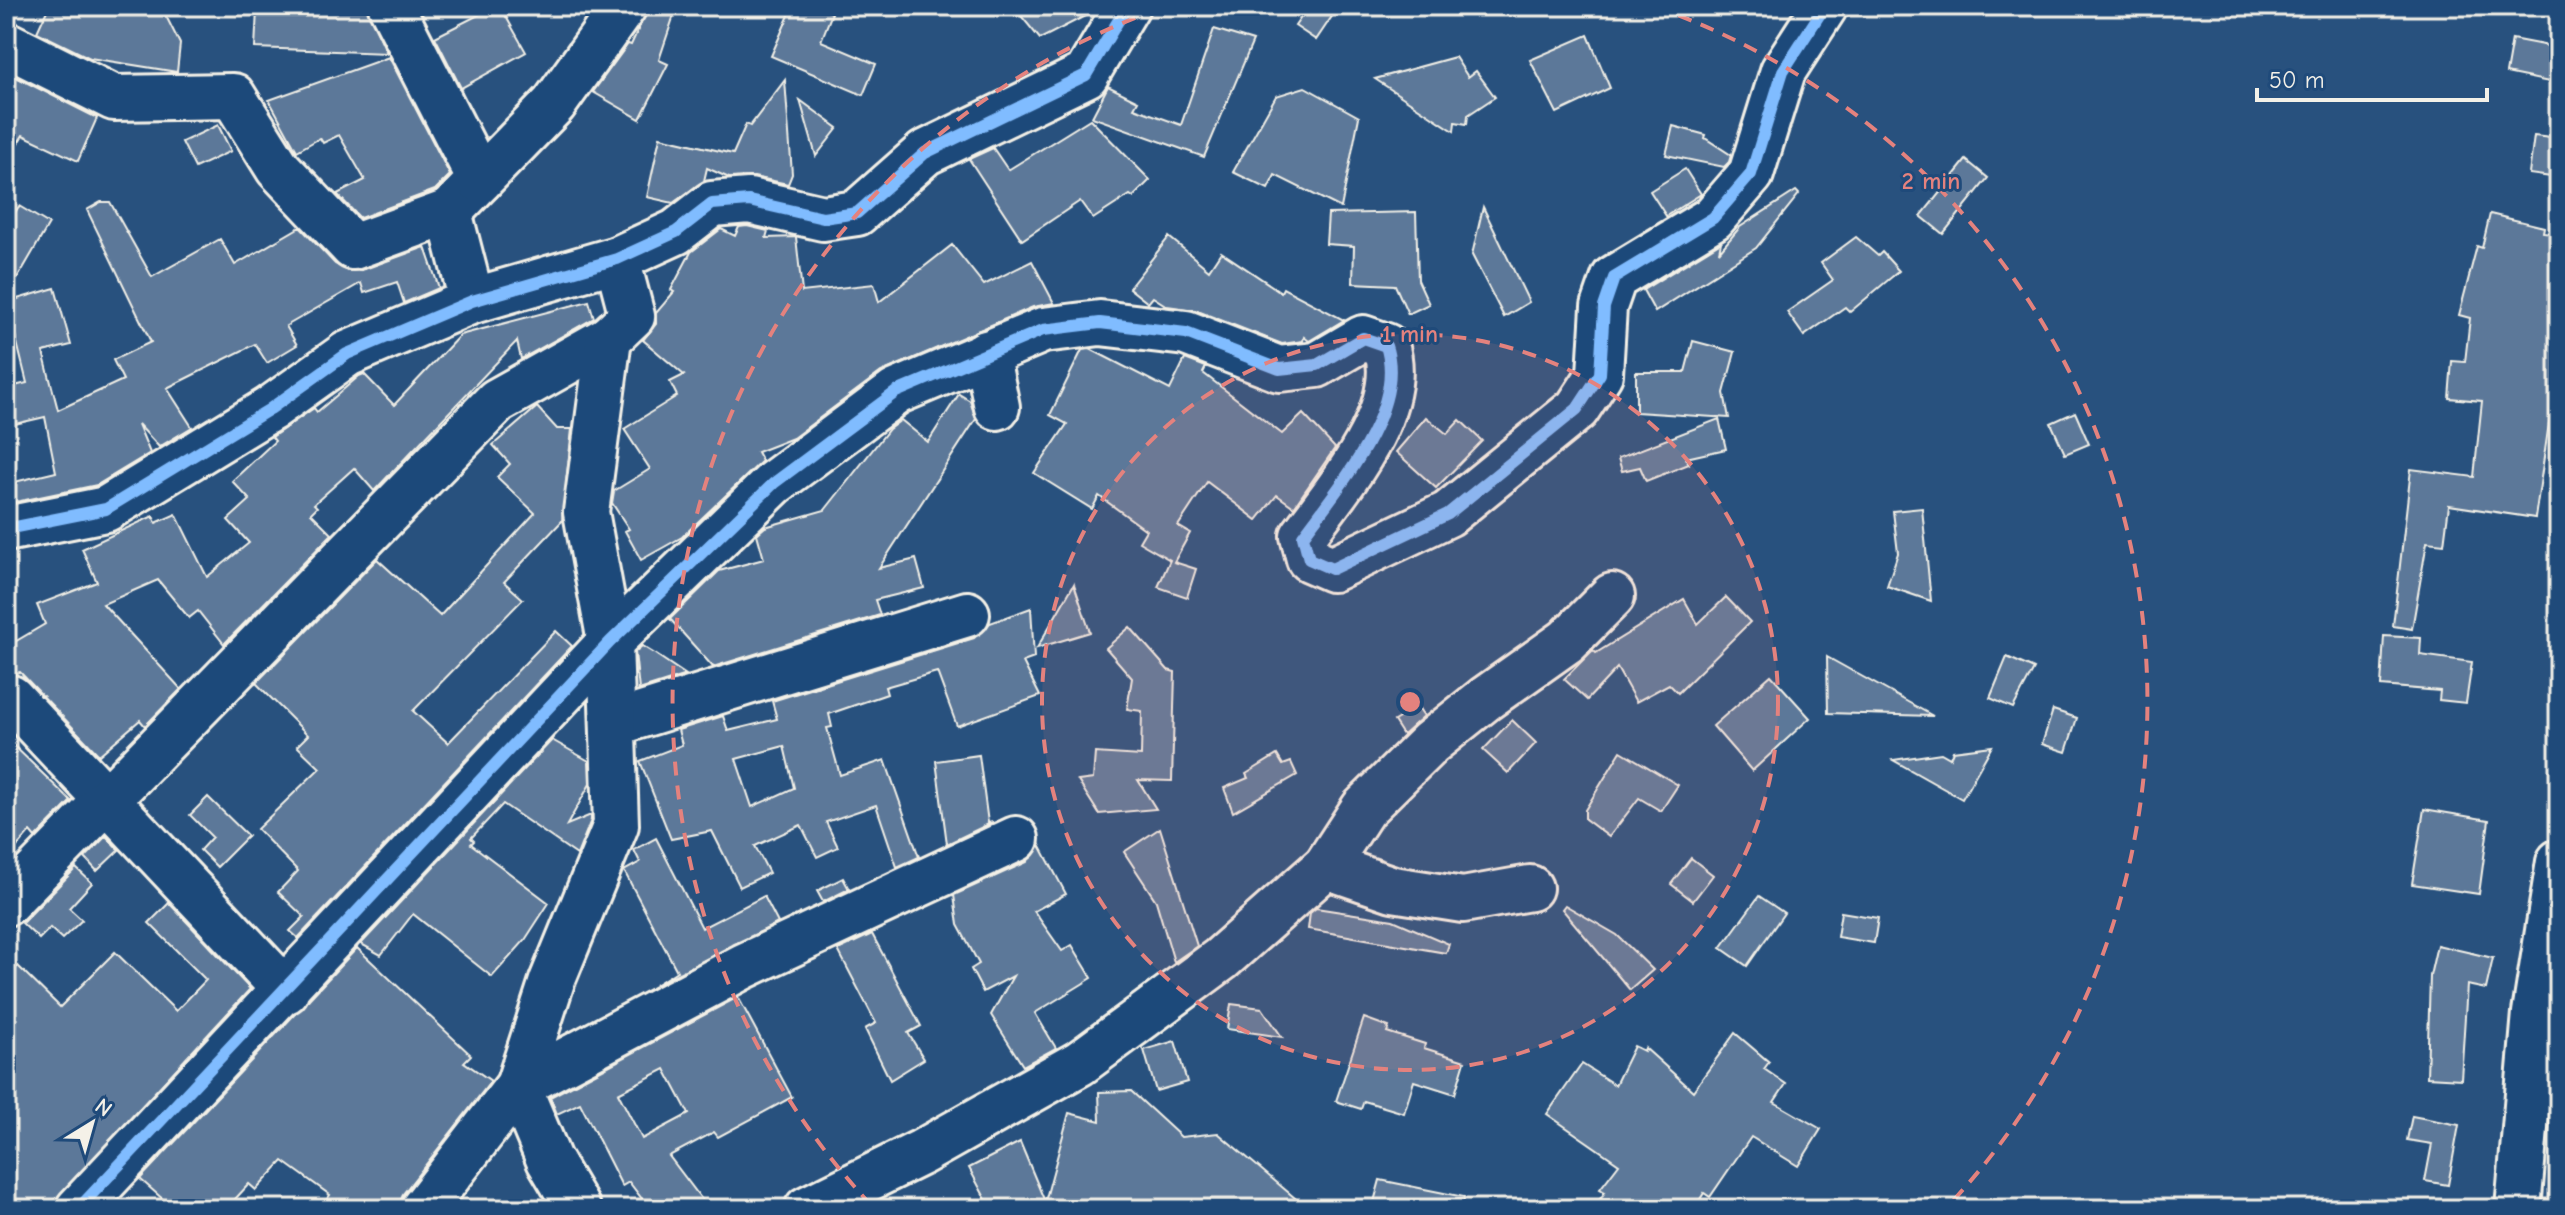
<svg xmlns="http://www.w3.org/2000/svg" width="2565" height="1215" font-family="'Comic Neue',sans-serif">
<style>
.building{fill:#5b7899;stroke:#f4f1e8;stroke-width:2;fill-rule:evenodd}
.lines{fill:none;stroke-linecap:round;stroke-linejoin:round}
.minor-casing{stroke:#f4f1e8;stroke-width:50}
.minor{stroke:#1f4a7a;stroke-width:44}
.cycleway-casing{stroke:#1f4a7a;stroke-width:17}
.cycleway{stroke:#80bcff;stroke-width:12}
.ring{fill:none;stroke:#e4827e;stroke-width:4;stroke-dasharray:14 10}
.centre{fill:#e4827e;stroke:#1f4a7a;stroke-width:4}
.ring-label{font-size:24px;text-anchor:middle;font-weight:bold;fill:#e4827e;stroke:#1f4a7a;stroke-width:6;stroke-linejoin:round;paint-order:stroke}
</style>
<rect width="100%" height="100%" fill="#28517e"/>
<filter id="ink" filterUnits="userSpaceOnUse"><feTurbulence type="fractalNoise" baseFrequency=".0125" numOctaves="2"/><feDisplacementMap in="SourceGraphic" scale="16" xChannelSelector="R" yChannelSelector="G"/><feConvolveMatrix kernelMatrix="1 2 1 2 8 2 1 2 1" color-interpolation-filters="sRGB"/></filter>
<g filter="url(#ink)">
<g class="building">
<path d="M49 6H161L180 44 177 72 90 58 37 32Z"/>
<path d="M303 6H366L387 53 255 48 257 10 304 12Z"/>
<path d="M496 6H500L526 52 461 88 435 37Z"/>
<path d="M649 6H677L659 60 668 64 640 119 593 92 628 44 631 45Z"/>
<path d="M793 6H815L832 13 821 41 876 64 863 95 771 56Z"/>
<path d="M1013 6H1098L1095 11 1040 39Z"/>
<path d="M1309 6H1339L1316 40 1295 26Z"/>
<path d="M1214 29 1253 41 1204 157 1092 117 1108 86 1138 101 1134 108 1181 125Z"/>
<path d="M1588 35 1610 88 1557 113 1530 60Z"/>
<path d="M2512 39 2559 48V84L2506 73Z"/>
<path d="M389 57 450 175 435 190 360 218 337 194 365 180 339 135 323 143 320 138 297 151 269 100Z"/>
<path d="M1455 57 1468 77 1476 71 1495 97 1468 115 1467 124 1455 122 1454 131 1375 79Z"/>
<path d="M6 72 97 118 78 161 23 135 6 162Z"/>
<path d="M785 80 792 174 788 184 754 177 729 178 707 168 704 181 673 203 647 197 660 137 733 154 746 124 750 126Z"/>
<path d="M1305 87 1359 117 1341 208 1275 175 1268 189 1233 172 1276 96Z"/>
<path d="M800 100 838 128 816 156Z"/>
<path d="M1090 119 1150 180 1133 197 1130 195 1093 219 1080 201 1022 240 969 159 993 148 1008 170Z"/>
<path d="M218 125 231 151 195 168 182 142Z"/>
<path d="M1673 126 1706 135 1705 138 1731 155 1729 162 1724 167 1666 155Z"/>
<path d="M2534 136 2559 139V178L2529 174Z"/>
<path d="M1966 160 1988 178 1943 234 1921 216Z"/>
<path d="M1685 169 1701 194 1666 216 1650 191Z"/>
<path d="M1796 191 1799 194 1756 248 1655 312 1643 290 1721 242 1719 252 1740 227Z"/>
<path d="M101 202H110L152 277 220 239 235 265 300 227 335 264 348 271 362 270 425 247 439 288 404 303 397 282 364 293 361 283 286 326 297 345 267 363 255 344 167 388 192 427 159 447 138 424 150 453 97 485 6 504V484L56 472 45 417 6 426V388L27 383 7 302 55 288 71 345 43 352 58 410 123 380 113 360 151 342 87 210Z"/>
<path d="M19 206 49 224 6 298V227Z"/>
<path d="M1483 207 1529 302 1504 317 1472 255Z"/>
<path d="M1416 212 1418 280 1429 304 1408 314 1395 285 1353 283 1354 246 1326 244 1328 214Z"/>
<path d="M2490 214 2544 227 2543 232 2559 234V356L2535 518 2449 505 2444 544 2427 542 2412 629 2393 626 2411 469 2474 477 2482 401 2449 398 2452 361 2465 362 2470 318 2459 315 2477 246 2482 248Z"/>
<path d="M747 226 768 231 766 238 796 237 802 292 874 284 879 302 952 245 984 285 1032 261 1054 303 1033 307 881 372 793 438 757 452 762 461 682 537 641 560 625 531 629 529 612 503 614 491 650 469 624 429 677 396 670 382 684 375 643 340 656 324V313L674 292 671 290 691 252 721 229 735 236 739 227Z"/>
<path d="M1169 237 1209 270 1221 252 1281 292 1283 288 1344 320 1309 341 1304 337 1303 341 1282 344 1195 310 1167 306 1153 297 1148 303 1129 288Z"/>
<path d="M1856 237 1878 256 1882 252 1899 271 1850 312 1845 307 1804 336 1787 312 1833 280 1821 263Z"/>
<path d="M589 301 594 318 521 359 517 341 374 491 354 468 314 504 317 507 311 513 332 534 224 644 198 611 189 618 158 580 103 604 181 689 145 726 140 720 99 755 20 672 6 674V647L45 624 37 605 97 582 82 549 153 516 156 523 176 514 207 577 249 543 228 520 250 500 232 481 275 441 272 437 314 408 317 412 359 376 364 374 394 405 460 335Z"/>
<path d="M1693 341 1735 352 1724 393 1729 418 1636 412V372H1685Z"/>
<path d="M1090 349 1170 390 1185 359 1206 367 1203 373 1282 434 1303 414 1335 448 1294 507 1277 495 1257 520 1207 482 1178 526 1190 533 1174 562 1196 569 1187 597 1158 587 1170 560 1139 542 1146 530 1099 496 1092 509 1034 473 1067 424 1050 415 1082 350Z"/>
<path d="M959 394 970 401 976 419 879 568 916 559 924 588 875 600 880 615 713 667 670 619 719 571 764 559 757 534 765 527 825 510 889 429 901 420 928 442Z"/>
<path d="M537 407 557 429H572L562 521 504 582 523 599 413 711 448 743 556 631 572 646 298 938 290 931 304 917 278 892 298 871 257 829 320 768 297 746 308 735 256 683 377 559 440 616 535 513 497 477 510 464 493 445Z"/>
<path d="M2075 412 2089 444 2065 454 2051 423Z"/>
<path d="M1426 417 1447 434 1460 420 1482 441 1436 488 1396 452Z"/>
<path d="M1719 419 1726 449 1686 458 1689 464 1646 481 1640 467 1622 471 1618 458Z"/>
<path d="M1922 508 1931 601 1887 586 1898 553 1893 511Z"/>
<path d="M1074 584 1090 632 1037 648Z"/>
<path d="M1726 597 1750 622 1678 693 1669 684 1636 702 1617 668 1587 700 1564 679 1593 650 1596 653 1684 599 1698 624Z"/>
<path d="M1031 608 1034 658 1023 662 1040 696 957 726 937 672 885 687 887 694 829 714 832 727 827 728 840 775 885 760 919 857 897 867 876 805 826 822 838 847 817 857 801 825 755 846 769 873 740 887 712 831 671 839 640 761 682 745 678 730 723 716 728 731 777 719 772 701 974 638 990 623ZM784 746 794 788 752 807 736 759Z"/>
<path d="M1130 627 1168 670 1175 672 1172 781 1138 780 1156 809 1099 814 1078 781 1093 779 1095 753 1141 756 1142 711 1127 709 1132 678 1106 648Z"/>
<path d="M2384 636 2421 638 2420 655 2472 662 2466 703 2439 700 2440 691 2381 686Z"/>
<path d="M642 646 655 654 686 675 639 690 635 652Z"/>
<path d="M1827 657 1933 716 1828 713Z"/>
<path d="M2007 657 2034 669 2013 708 1990 698Z"/>
<path d="M1771 675 1810 718 1752 771 1713 726Z"/>
<path d="M1418 707 1424 716 1403 735 1394 721Z"/>
<path d="M2053 710 2077 718 2066 752 2042 744Z"/>
<path d="M1512 720 1536 743 1508 773 1483 750Z"/>
<path d="M6 738 71 801 35 838 30 832 6 859Z"/>
<path d="M552 740 589 761 590 784 567 825 591 815V820L577 855 503 804 471 838 474 841 471 844 549 903 525 940 492 977 413 914 381 955 361 944Z"/>
<path d="M1992 746 1962 799 1893 760 1941 753 1950 758 1953 751Z"/>
<path d="M1621 751 1678 785 1661 811 1639 798 1609 837 1585 819V810Z"/>
<path d="M979 755 988 823 993 822 947 844 936 761Z"/>
<path d="M1277 755 1283 765 1291 762 1297 775 1233 812 1224 788 1248 778 1246 774Z"/>
<path d="M208 797 248 836 217 867 200 850 212 837 190 815Z"/>
<path d="M2424 809 2489 820 2479 894 2412 884Z"/>
<path d="M1160 828 1197 946 1174 962 1156 901 1124 852Z"/>
<path d="M106 836 119 850 97 871 85 858Z"/>
<path d="M656 838 702 928 764 896 778 923 655 985 677 971 624 871 640 862 634 850Z"/>
<path d="M1040 845 1066 894 1034 911 1062 951 1072 945 1092 978 1035 1013 1056 1048 1023 1066 991 1015 1013 976 983 992 971 969 979 964 958 925 954 895 1027 862Z"/>
<path d="M1691 858 1713 875 1693 901 1671 884Z"/>
<path d="M76 868 92 883 69 908 82 920 62 939 50 928 39 939 22 923Z"/>
<path d="M843 878 849 889 823 902 817 891Z"/>
<path d="M1759 896 1784 913 1747 966 1721 948Z"/>
<path d="M169 903 250 989 47 1209H6V978L18 966 60 1007 115 952 176 1011 206 980 149 923Z"/>
<path d="M1565 905 1617 935 1653 970 1630 990 1562 909Z"/>
<path d="M1316 908 1393 920 1449 944 1446 953 1308 929 1310 913Z"/>
<path d="M1841 912 1878 918 1874 943 1837 937Z"/>
<path d="M872 934 921 1026 908 1033 924 1059 890 1080 865 1029 876 1023 838 950Z"/>
<path d="M2437 945 2493 958 2486 989 2467 985 2461 1079 2427 1077 2430 976Z"/>
<path d="M357 948 471 1055 464 1062 491 1081 403 1194 399 1209H320L330 1195 283 1161 256 1190 249 1184 226 1209H174L140 1179Z"/>
<path d="M738 997 792 1097 718 1137 714 1132 669 1156 709 1209H668L660 1200 649 1208 629 1182 622 1186 580 1103 557 1114 550 1097ZM665 1069 689 1114 642 1139 618 1093Z"/>
<path d="M1231 1004 1262 1008 1282 1037 1227 1029Z"/>
<path d="M1364 1018 1389 1027 1387 1032 1425 1044 1424 1048 1465 1061 1455 1094 1414 1081 1404 1113 1364 1101 1361 1109 1336 1101Z"/>
<path d="M1735 1033 1769 1062 1764 1069 1786 1084 1774 1102 1821 1129 1798 1166 1751 1137 1710 1197 1704 1193 1694 1209H1593L1605 1192 1600 1189 1619 1164 1547 1114 1582 1064 1615 1085 1634 1046 1644 1051 1645 1048 1693 1091Z"/>
<path d="M1175 1041 1187 1082 1156 1091 1144 1050Z"/>
<path d="M1131 1091 1181 1137 1218 1133 1308 1209H991L969 1168 1020 1142 1045 1202 1069 1113 1100 1121 1099 1092Z"/>
<path d="M2412 1116 2459 1125 2448 1185 2425 1181 2432 1144 2407 1140Z"/>
<path d="M1380 1180 1464 1197 1463 1209H1372Z"/>
</g>
<g class="lines">
<defs>
<g id="minor">
<path d="M391 6 480 180 449 212 472 301"/>
<path d="M6 44 114 98 233 96 278 168 353 247 449 212"/>
<path d="M480 180 554 104 624 6"/>
<path d="M986 353 997 407"/>
<path d="M6 529 106 509 270 409 347 354 472 301 617 259 676 232 712 204 749 201 823 218 857 213 925 153 1086 75 1127 6"/>
<path d="M6 701 11 698 286 991"/>
<path d="M613 724 967 614"/>
<path d="M1326 866 1393 889 1463 900 1530 888"/>
<path d="M6 903 497 401 609 338"/>
<path d="M518 1086 744 966 1016 839"/>
<path d="M518 1086 549 1160 578 1209"/>
<path d="M78 1209 610 642 774 483 896 392 1043 330 1100 323 1186 333 1279 369 1317 365 1363 338 1386 346C1407 409 1338 488 1303 536L1309 559 1332 569 1448 514 1577 409 1600 374 1604 307 1614 278 1713 218 1751 174 1783 71 1825 6"/>
<path d="M423 1209 518 1086 552 981 616 825 610 642 586 512 609 338 632 316 617 259"/>
<path d="M807 1209 922 1152 1080 1063 1221 959 1326 866 1363 809 1430 743 1485 699 1567 641 1612 596"/>
<path d="M2518 1209 2535 1013 2559 862"/>
</g>
</defs>
<use href="#minor" class="minor-casing"/>
<use href="#minor" class="minor"/>
<defs>
<g id="cycleway">
<path d="M6 529 106 509 270 409 347 354 472 301 617 259 676 232 712 204 749 201 823 218 857 213 925 153 1086 75 1127 6"/>
<path d="M78 1209 610 642 774 483 896 392 1043 330 1100 323 1186 333 1279 369 1317 365 1363 338 1386 346C1407 409 1338 488 1303 536L1309 559 1332 569 1448 514 1577 409 1600 374 1604 307 1614 278 1713 218 1751 174 1783 71 1825 6"/>
</g>
</defs>
<use href="#cycleway" class="cycleway-casing"/>
<use href="#cycleway" class="cycleway"/>
</g>
</g>
<circle cx="1410" cy="702" r="368" fill="#e4827e" fill-opacity=".12"/>
<g class="ring">
<circle cx="1410" cy="702" r="368"/>
<path d="M871 1205A737 737 0 0 1 1164 7M1656 7A737 737 0 0 1 1949 1205"/>
</g>
<circle cx="1410" cy="702" r="12" class="centre"/>
<g class="ring-label">
<text x="1931" y="189">2 min</text>
<text x="1410" y="342">1 min</text>
</g>
<rect width="2565" height="1215" fill="none" stroke="#1f4a7a" stroke-width="32"/>
<rect x="16" y="16" width="2533" height="1183" fill="none" stroke="#f4f1e8" stroke-width="3" filter="url(#ink)"/>
<g transform="translate(92 1123) rotate(37)" stroke="#1f4a7a" stroke-width="6" paint-order="stroke">
<path d="M0-6L14 30L0 20L-14 30Z" fill="#f4f1e8"/>
<text y="-12" font-size="22" font-weight="bold" text-anchor="middle" fill="#f4f1e8">N</text>
</g>
<path d="M2257 88v12h230v-12" fill="none" stroke="#f4f1e8" stroke-width="4"/>
<text x="2269" y="88" font-size="24" fill="#f4f1e8" stroke="#1f4a7a" stroke-width="6" paint-order="stroke">50 m</text>
</svg>
